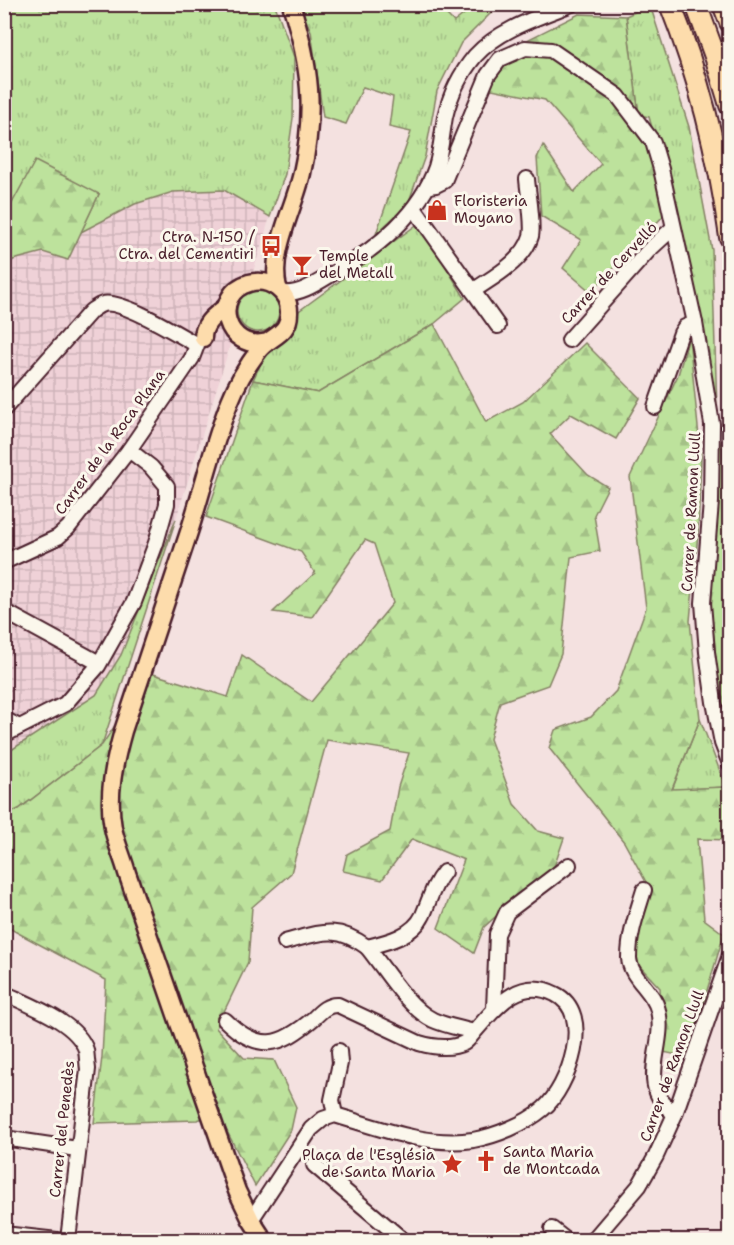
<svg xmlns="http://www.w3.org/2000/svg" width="734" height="1245" font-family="'Shantell Sans',sans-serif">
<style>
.industrial{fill:url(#industrial-grid)}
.grass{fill:url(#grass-tufts);stroke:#848064;stroke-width:1.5}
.forest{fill:url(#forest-firs);stroke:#848064;stroke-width:1.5}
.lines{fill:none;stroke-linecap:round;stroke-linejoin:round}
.minor-casing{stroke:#4a1f2b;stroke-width:18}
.major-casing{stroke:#4a1f2b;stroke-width:21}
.highway-casing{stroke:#4a1f2b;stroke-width:24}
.minor{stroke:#fbf7ec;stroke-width:14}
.major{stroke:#fddcac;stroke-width:16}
.highway{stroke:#fddcac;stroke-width:20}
.labels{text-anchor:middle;stroke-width:6;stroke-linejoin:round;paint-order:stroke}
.poi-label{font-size:15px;fill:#4a1f2b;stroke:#fbf7ec;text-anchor:start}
.street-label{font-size:15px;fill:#4a1f2b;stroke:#fbf7ec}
</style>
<defs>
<pattern id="industrial-grid" width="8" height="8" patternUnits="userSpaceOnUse" patternTransform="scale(1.5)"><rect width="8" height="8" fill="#efd1d7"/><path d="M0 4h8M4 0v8" fill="none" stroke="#ceb3b9"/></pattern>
<pattern id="grass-tufts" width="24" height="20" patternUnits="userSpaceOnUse" patternTransform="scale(1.5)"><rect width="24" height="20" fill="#bde29c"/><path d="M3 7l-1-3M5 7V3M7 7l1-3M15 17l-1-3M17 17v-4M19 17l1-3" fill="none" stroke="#a4c187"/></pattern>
<pattern id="forest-firs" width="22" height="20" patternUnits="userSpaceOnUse" patternTransform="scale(1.5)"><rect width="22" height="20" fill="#bde29c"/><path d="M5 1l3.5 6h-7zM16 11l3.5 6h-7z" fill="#a4c187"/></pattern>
</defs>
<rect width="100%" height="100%" fill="#f4e1e0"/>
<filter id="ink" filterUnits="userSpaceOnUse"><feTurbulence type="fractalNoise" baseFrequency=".0167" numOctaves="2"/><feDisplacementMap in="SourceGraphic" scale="12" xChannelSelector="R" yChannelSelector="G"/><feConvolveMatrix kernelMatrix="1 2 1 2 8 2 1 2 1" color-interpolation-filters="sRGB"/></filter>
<g filter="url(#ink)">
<path class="industrial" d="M224 190 270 217 176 519 121 655 96 695 5 754 4 269 13 260 43 252 68 260 81 232 135 204 173 192Z"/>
<g class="grass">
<path d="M4 5H275L294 57 293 118 285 174 270 217 224 190 173 192 135 204 81 232 99 194 5 206Z"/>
<path d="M299 5H437L454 22 476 5H499L461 43 437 91 425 156 408 204 376 234 411 132 389 127 393 97 363 87 346 124 323 117 311 31Z"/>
<path d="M650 5 689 127 712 250 717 411 691 269 649 117 639 115 626 16Z"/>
<path d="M419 223 465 298 434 324 318 393 253 380 267 350 292 316Z"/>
<circle cx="258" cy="311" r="21"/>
<path d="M722 440 730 569 729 739 726 729 717 667 711 611 719 449Z"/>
<path d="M176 519 102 745 19 809 5 816V754L96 695 121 655Z"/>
<path d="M700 719 726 787 672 790Z"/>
</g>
<g class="forest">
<path d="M579 14 626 16 639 115 666 213 591 292 563 268 581 240 541 216 537 158 543 145 574 192 601 164 545 100 487 88 497 55Z"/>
<path d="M35 161 99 194 68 260 43 252 13 260 5 269V206L11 205Z"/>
<path d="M434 324 486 422 523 402 585 343 640 398 616 439 571 414 550 434 588 475 608 487 594 515 600 551 571 557 561 654 548 685 500 702 490 739 514 804 538 831 564 838 552 873 523 892 484 927 474 953 438 928 464 860 412 839 382 880 343 871 347 854 390 831 398 787 409 753 327 740 291 873 252 907 248 962 216 1028 244 1058 274 1060 296 1107 291 1130 255 1186 218 1114 197 1120 94 1123 102 1057 106 980 5 926 4 816 19 809 102 745 150 673 228 697 242 655 311 702 393 603 374 544 365 540 312 617 273 612 315 573 301 552 206 517 253 380 318 393Z"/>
<path d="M689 337 701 457 698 533 690 621 700 719 672 789 726 787 729 840 697 839 704 919 724 934 687 1057 663 1052 660 988 634 960 647 884 624 842 549 748 555 730 591 717 616 691 646 608 630 477 678 375Z"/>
</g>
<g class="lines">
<defs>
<g id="minor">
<path d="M428 186 436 185 444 181 488 75 500 59 525 48 551 50 618 96 653 142 661 169 695 323 712 424 711 502 703 603 707 652 714 702 722 743 730 764"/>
<path d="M414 208 498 326"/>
<path d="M473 291C493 277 524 261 531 236 534 225 528 192 527 179"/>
<path d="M283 293C302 295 321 280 337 271 378 248 420 213 436 167 441 151 442 134 445 117 450 95 461 73 475 56 499 29 539 17 572 4"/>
<path d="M569 340 648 251 673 228"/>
<path d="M655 407 681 333 685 327 695 323"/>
<path d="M4 409 91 311C94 309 99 305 103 304 122 299 179 335 197 345L192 358 129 450 68 528 58 537 4 562"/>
<path d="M11 615 99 663"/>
<path d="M4 719 19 727"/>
<path d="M4 735 65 704 98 666 134 602 156 543 167 504V486L151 467 129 450"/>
<path d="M644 890C637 913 629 934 629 958 630 978 654 991 658 1010 667 1048 634 1085 675 1114"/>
<path d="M285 942C320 933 335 924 367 947 388 942 413 936 423 915 430 899 433 885 444 872"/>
<path d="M367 947C385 969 408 1008 433 1020 446 1026 461 1028 474 1032"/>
<path d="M4 993C29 1005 77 1022 86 1050 87 1056 87 1063 88 1069L68 1240"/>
<path d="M494 1009 497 934 507 912 569 865"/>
<path d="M225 1020C259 1053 280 1047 314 1018 321 1011 328 1004 338 1005L419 1043C433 1047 450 1050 464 1043 469 1040 472 1034 476 1030 497 1006 520 976 555 994 595 1013 569 1087 543 1109 525 1124 496 1136 473 1140 426 1147 379 1128 335 1115L323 1119 311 1129 251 1220"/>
<path d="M335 1115 332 1100 340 1063 339 1051"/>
<path d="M4 1138 77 1149"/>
<path d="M314 1165 403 1240"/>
<path d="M552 1229 566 1240"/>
<path d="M4 1234 57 1240"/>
<path d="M593 1240 639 1186 656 1156 675 1114 730 955"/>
</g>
<g id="major">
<path d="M278 288C269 252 294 209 302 173 316 110 310 65 291 4"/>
<path d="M203 338C203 322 216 315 227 306"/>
<path d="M264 1240 251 1220 237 1191 127 873C123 858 116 843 113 828 107 795 114 763 123 731 145 665 167 599 189 532 203 489 213 444 230 401 237 383 247 366 259 350 270 336 289 335 289 313 290 292 269 277 249 283 210 294 225 353 268 342"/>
</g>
<g id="highway">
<path d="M670 4C700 79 719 158 730 237"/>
<path d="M696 4 716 59 730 105"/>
<path d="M723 4 730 22"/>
</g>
</defs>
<use href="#minor" class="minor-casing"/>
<use href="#major" class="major-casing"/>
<use href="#highway" class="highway-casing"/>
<use href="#minor" class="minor"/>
<use href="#major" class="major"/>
<use href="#highway" class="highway"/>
</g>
</g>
<defs>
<symbol id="shop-bare" viewBox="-9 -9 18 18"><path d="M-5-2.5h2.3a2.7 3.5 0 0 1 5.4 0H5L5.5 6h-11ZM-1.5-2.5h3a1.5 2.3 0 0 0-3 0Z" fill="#c8321e" stroke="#fbf7ec" stroke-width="2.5" paint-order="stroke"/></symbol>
<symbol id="bus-bare" viewBox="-9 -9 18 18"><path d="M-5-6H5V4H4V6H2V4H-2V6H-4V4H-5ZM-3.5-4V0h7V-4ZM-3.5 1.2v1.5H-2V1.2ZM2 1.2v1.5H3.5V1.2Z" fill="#c8321e" stroke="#fbf7ec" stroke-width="2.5" paint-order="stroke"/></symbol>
<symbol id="bar-bare" viewBox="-9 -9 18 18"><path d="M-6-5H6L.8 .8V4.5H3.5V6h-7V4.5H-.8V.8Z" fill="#c8321e" stroke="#fbf7ec" stroke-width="2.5" paint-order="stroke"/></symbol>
<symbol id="church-bare" viewBox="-9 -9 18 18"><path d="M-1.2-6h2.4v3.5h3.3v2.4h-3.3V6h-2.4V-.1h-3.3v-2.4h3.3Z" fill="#c8321e" stroke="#fbf7ec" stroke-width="2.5" paint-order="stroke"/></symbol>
<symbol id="sight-bare" viewBox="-9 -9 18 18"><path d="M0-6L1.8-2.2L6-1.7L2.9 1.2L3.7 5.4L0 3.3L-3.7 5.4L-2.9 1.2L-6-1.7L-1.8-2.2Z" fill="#c8321e" stroke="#fbf7ec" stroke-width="2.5" paint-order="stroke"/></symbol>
</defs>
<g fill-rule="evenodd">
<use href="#shop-bare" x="422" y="195" width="30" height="30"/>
<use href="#bus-bare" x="256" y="231" width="30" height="30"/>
<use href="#bar-bare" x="287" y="250" width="30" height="30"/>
<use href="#church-bare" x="471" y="1146" width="30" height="30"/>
<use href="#sight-bare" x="437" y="1149" width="30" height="30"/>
</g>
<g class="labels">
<g class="poi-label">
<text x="454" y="206">Floristeria<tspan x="454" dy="17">Moyano</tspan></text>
<text x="254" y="242" text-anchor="end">Ctra. N-150 /<tspan x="254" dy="17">Ctra. del Cementiri</tspan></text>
<text x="319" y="261">Temple<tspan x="319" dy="17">del Metall</tspan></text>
<text x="503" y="1157">Santa Maria<tspan x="503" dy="17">de Montcada</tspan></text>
<text x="435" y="1160" text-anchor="end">Plaça de l'Església<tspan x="435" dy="17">de Santa Maria</tspan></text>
</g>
<g class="street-label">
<text transform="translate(609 273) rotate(-47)" y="5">Carrer de Cervelló</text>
<text transform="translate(110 442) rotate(-54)" y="5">Carrer de la Roca Plana</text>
<text transform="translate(691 512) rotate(-87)" y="5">Carrer de Ramon Llull</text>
<text transform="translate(672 1066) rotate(-70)" y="5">Carrer de Ramon Llull</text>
<text transform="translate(62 1129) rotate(-84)" y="5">Carrer del Penedès</text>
</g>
</g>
<rect width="734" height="1245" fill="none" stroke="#fbf7ec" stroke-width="24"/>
<rect x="12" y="12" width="710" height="1221" fill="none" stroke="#4a1f2b" stroke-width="2" filter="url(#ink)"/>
</svg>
